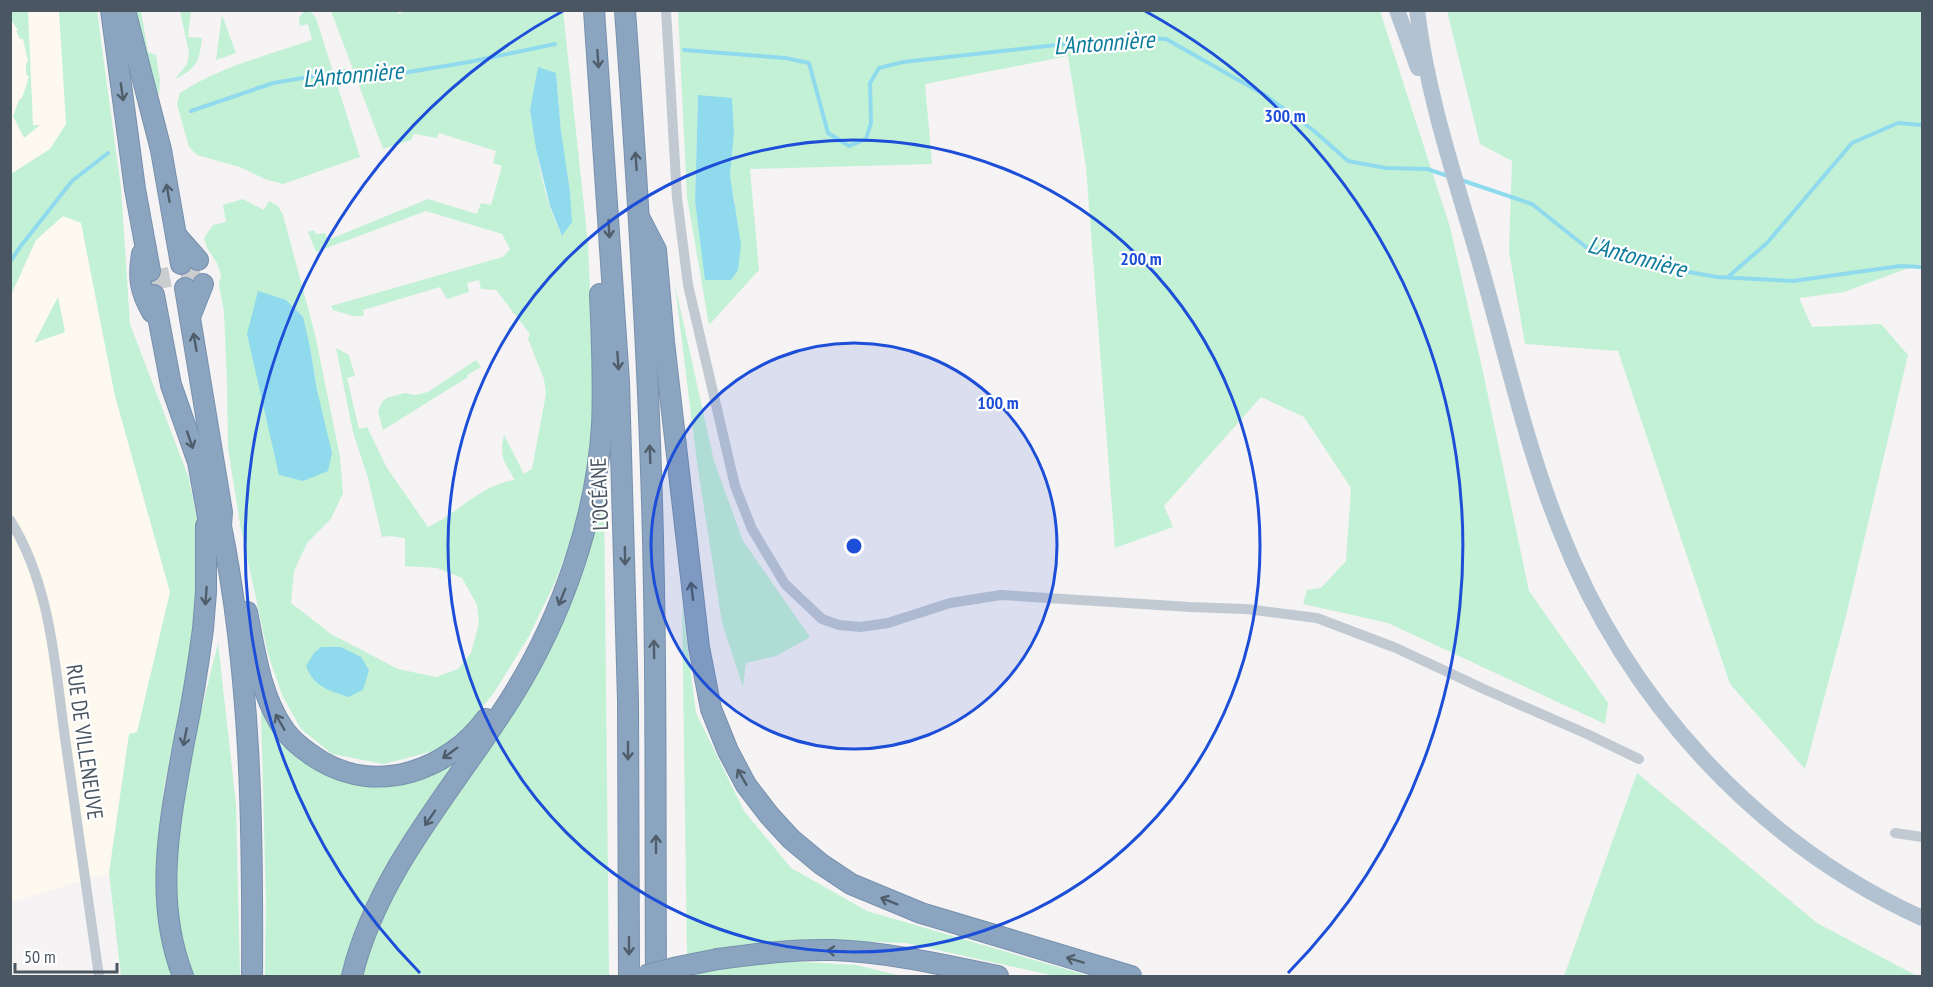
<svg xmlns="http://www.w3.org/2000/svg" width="1933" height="987" font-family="'PT Sans Narrow',sans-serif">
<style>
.commercial{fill:#fdf9ef}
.green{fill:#c3f1d5;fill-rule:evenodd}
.water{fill:#90daee}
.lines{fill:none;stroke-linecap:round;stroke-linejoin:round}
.stream{stroke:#90daee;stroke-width:4}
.motorway-tunnel{stroke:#caccce;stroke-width:20;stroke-dasharray:20 10;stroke-linecap:butt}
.motorway-casing{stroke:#7690ad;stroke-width:22}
.minor{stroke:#c1cad2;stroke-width:10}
.primary{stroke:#b3c2d1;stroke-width:16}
.motorway{stroke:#8ba5c1;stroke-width:20}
.motorway-bridge-casing{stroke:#7690ad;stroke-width:22;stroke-linecap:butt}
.motorway-bridge{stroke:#8ba5c1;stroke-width:20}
.oneway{stroke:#505e6b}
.ring{fill:none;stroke:#1d4ed8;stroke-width:3}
.labels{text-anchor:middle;stroke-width:4.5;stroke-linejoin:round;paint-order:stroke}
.street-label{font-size:22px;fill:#4a5661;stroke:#fff}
.water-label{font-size:24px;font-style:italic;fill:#0c7c9b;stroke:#fff}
.centre{fill:#1d4ed8;stroke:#fff;stroke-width:3}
.ring-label{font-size:18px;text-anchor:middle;font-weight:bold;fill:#1d4ed8;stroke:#fff;stroke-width:4.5;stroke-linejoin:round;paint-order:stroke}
</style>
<rect width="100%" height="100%" fill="#f5f3f3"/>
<g class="commercial">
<path d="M11 11H97L110 111 11 174Z"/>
<path d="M63 216 81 223 115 396 170 592 137 733 129 734 109 873 11 902V295L36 240Z"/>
</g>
<g class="green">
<path d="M11 10 28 11 33 125H40L24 138 13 116 19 100 22 98 29 77 26 74V64L28 61 23 39H20L16 31 18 30 11 20Z"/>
<path d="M396 10 399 14 408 10 563 11 588 243 594 379 592 432 584 486 573 534 556 580 529 636 495 691 469 724 437 750 384 764 332 754 301 729 282 695 268 654 240 524 228 448 227 383 224 312 219 285 221 275 217 263 207 248 204 238 213 225 226 222 223 205 243 199 264 210 269 201 278 206 283 215 315 334 340 457 343 493 331 519 307 543 294 571 291 603 331 634 398 669 436 677 458 669 471 653 479 623 477 605 462 578 437 568 405 566V538L390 536 382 537 368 478 353 432 336 348 349 355 355 376 347 378 359 429 367 427 387 468 428 527C457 514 482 484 515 480 504 462 499 457 504 435L524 474 532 469 546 394 544 379 528 339 530 334 496 290 481 289 479 280 467 283 469 292 447 299 440 287 363 310 364 316H353L333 310 331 306 503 257 510 249 502 234 426 211 316 252 308 232 314 230 316 234 325 233 328 240 428 199 477 214 481 203 491 205 502 166 493 163 496 151 439 133 437 138 414 134 411 140 383 149 331 11ZM556 73 561 131 562 235C543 200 536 149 530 110ZM286 300 310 347 317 390Z"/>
<path d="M59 11H97L121 188 130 324 188 476 200 531V583L190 656 164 788 158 847V901L174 976H121L109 873 129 734 137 732 170 592 115 396 81 223 63 216 36 240 11 295V174L50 149 66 124Z"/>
<path d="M133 11H141L148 52 156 55 160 80 159 96 140 41Z"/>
<path d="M180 11H191L188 37 202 38C199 63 197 68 175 79L187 64 189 53Z"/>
<path d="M305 11 312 13 316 18 360 157 283 184 265 179 240 167 197 155 189 147 177 104 180 93C219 67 268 55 312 40L308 24 300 26C298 19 299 16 305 11Z"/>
<path d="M678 11H1380L1450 227 1483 372 1529 591 1608 703 1605 724 1388 623 1303 604 1307 590 1321 588 1346 561 1351 488 1304 417 1261 397 1164 506 1173 527 1115 548 1086 167 1068 56 925 84 932 164 750 169 759 270 709 325 687 197ZM698 95 734 134 730 175 735 204 706 280 695 201Z"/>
<path d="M1447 11H1922V263L1844 292 1799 298 1812 327 1881 324 1908 355 1845 620 1805 769 1730 684 1618 351 1525 344 1509 251 1512 161 1480 144Z"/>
<path d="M222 15 236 53 216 60Z"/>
<path d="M675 285 714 461 743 541 810 637 776 656 746 663 743 687 722 623 697 463Z"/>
<path d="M58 297 65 332 34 343Z"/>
<path d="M476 360 481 367 467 375 468 377 383 430 378 412 382 402 387 398 405 393 415 395 428 392Z"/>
<path d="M604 495 609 976H358L379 912 575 578Z"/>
<path d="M682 603 696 713 744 811 791 868 867 911 1089 976H1055L906 943 828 940 735 946 687 956Z"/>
<path d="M218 643 236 804 240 976H189L171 893 188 765Z"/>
<path d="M261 711 295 750 361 783 468 749C419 818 357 890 343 976H265L266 901Z"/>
<path d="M1637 773 1817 923 1917 976H1564Z"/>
<path d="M785 961 856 965 902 976H687V973L718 966Z"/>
</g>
<g class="water">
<path d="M538 67 556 73 561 131 570 192 572 222 562 236 550 206 536 149 530 110Z"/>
<path d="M698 95 732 98 734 134 730 175 741 245 738 270 731 280H705L695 201Z"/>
<path d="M258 291 286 300 303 317 310 347 317 390 332 453 328 471 303 481 279 475 247 334Z"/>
<path d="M321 647H341L361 657 369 670 363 690 348 697C328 690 314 687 306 666L314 653Z"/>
</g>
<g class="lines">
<g class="stream">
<path d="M684 50 785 58 809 63 828 133 849 146 866 139 871 123 870 83 879 68 903 62 1128 37 1166 39 1265 95 1313 130 1348 161 1386 168 1427 169 1448 176"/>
<path d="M191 111 273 83 344 71 373 78 469 62 555 44"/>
<path d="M1461 180 1532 204 1586 247 1672 269 1717 277 1793 281 1900 266 1922 267"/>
<path d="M10 262 20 247 72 181 108 153"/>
<path d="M1728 277 1767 243 1852 143 1898 123 1922 125"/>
</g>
<g class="motorway-tunnel">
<path d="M188 262 193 286"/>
<path d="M158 269 163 293"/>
</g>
<defs>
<g id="motorway">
<path d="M111 10 135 189 150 271"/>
<path d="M125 10 161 150 181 264"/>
<path d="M594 10 619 382 628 701 629 976"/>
<path d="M625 10C636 164 646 317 651 471 657 640 655 808 656 976"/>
<path d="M640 219 656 250 664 342 699 647 711 709 728 751 746 785 769 815 791 839 821 864 851 884 921 913 1131 976"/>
<path d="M176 235 198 260"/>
<path d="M142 254C138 277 140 291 152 312"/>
<path d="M185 288 222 512 221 526C251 676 253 825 252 976"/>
<path d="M154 295 171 385 198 462 208 517 214 530 216 541"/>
<path d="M190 317 203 284"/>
<path d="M247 612C255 651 260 694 283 728 292 742 308 753 321 761 379 795 448 770 486 719"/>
<path d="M718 959C756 954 794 949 833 950 888 952 944 965 998 976"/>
<path d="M183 976C153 900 170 820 184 742 192 704 198 667 203 629L206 592V526"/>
<path d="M352 976C378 869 456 787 513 695 562 616 596 519 602 426 604 382 602 338 600 294"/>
</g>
</defs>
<use href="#motorway" class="motorway-casing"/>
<g class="minor">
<path d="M666 10 677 198 688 285 735 486 752 529 785 584 822 619 839 625 860 627 888 623 950 603 1001 595 1190 607 1246 609 1317 618 1396 648 1486 690 1587 734 1639 759"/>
<path d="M10 520C52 587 55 669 66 745 77 822 88 899 99 976"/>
<path d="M1895 833 1922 837"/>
</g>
<g class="primary">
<path d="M1397 10 1418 68"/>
<path d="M1417 10C1428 104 1461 194 1486 285 1509 366 1528 451 1560 530 1626 699 1756 842 1922 918"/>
</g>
<use href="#motorway" class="motorway"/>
<defs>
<path id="motorway-bridge" d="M644 976 678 967 718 959"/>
</defs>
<use href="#motorway-bridge" class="motorway-bridge-casing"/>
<use href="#motorway-bridge" class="motorway-bridge"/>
</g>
<defs><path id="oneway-shaft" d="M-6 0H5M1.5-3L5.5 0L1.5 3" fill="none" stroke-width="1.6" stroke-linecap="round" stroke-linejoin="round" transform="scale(1.5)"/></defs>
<g class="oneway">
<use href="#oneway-shaft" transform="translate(598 59) rotate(86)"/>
<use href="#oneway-shaft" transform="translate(122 92) rotate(82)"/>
<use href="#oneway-shaft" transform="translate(636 161) rotate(-94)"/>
<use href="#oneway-shaft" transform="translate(168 193) rotate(-100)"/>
<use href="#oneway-shaft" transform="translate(609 229) rotate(87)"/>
<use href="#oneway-shaft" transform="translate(195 342) rotate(-100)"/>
<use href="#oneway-shaft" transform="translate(618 361) rotate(86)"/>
<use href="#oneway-shaft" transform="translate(190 440) rotate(71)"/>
<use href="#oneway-shaft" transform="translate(650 454) rotate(-92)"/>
<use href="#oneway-shaft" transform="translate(625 556) rotate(89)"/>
<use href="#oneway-shaft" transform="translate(692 591) rotate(-97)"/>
<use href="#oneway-shaft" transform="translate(206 596) rotate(94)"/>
<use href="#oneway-shaft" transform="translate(562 597) rotate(112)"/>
<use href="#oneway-shaft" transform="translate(654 649) rotate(-91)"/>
<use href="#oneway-shaft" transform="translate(280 722) rotate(-120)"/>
<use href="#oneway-shaft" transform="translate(185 737) rotate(101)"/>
<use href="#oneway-shaft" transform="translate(628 751) rotate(90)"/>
<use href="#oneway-shaft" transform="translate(450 753) rotate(144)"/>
<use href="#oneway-shaft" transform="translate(742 777) rotate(-120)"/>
<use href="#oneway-shaft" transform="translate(430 818) rotate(125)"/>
<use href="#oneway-shaft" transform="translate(656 844) rotate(-90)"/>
<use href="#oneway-shaft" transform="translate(889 901) rotate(-158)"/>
<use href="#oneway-shaft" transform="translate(629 946) rotate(90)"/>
<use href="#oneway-shaft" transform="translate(836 951) rotate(-177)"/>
<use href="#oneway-shaft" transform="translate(1075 960) rotate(-163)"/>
</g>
<circle cx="854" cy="546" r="203" fill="#1d4ed8" fill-opacity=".12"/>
<g class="ring">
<circle cx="854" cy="546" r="203"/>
<circle cx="854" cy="546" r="406"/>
<path d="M420 973A609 609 0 0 1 563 11M1145 11A609 609 0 0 1 1288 973"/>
</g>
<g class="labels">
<g class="street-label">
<text transform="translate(599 494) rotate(-92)" y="8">L’OCÉANE</text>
<text transform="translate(85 742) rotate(82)" y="8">RUE DE VILLENEUVE</text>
</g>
<g class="water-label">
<text transform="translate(1104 43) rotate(-4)" y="8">L'Antonnière</text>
<text transform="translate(353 75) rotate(-5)" y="8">L'Antonnière</text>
<text transform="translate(1637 257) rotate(15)" y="8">L'Antonnière</text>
</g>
</g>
<circle cx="854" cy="546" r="9" class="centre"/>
<g class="ring-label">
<text x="1285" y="122">300 m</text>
<text x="1141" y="265">200 m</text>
<text x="998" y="409">100 m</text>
</g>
<rect width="1933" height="987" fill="none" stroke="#4a5661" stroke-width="24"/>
<path d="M15 963v9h102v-9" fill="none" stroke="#4a5661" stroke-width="3"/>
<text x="24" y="963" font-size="18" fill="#4a5661" stroke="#ffffff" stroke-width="4.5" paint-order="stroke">50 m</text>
</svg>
